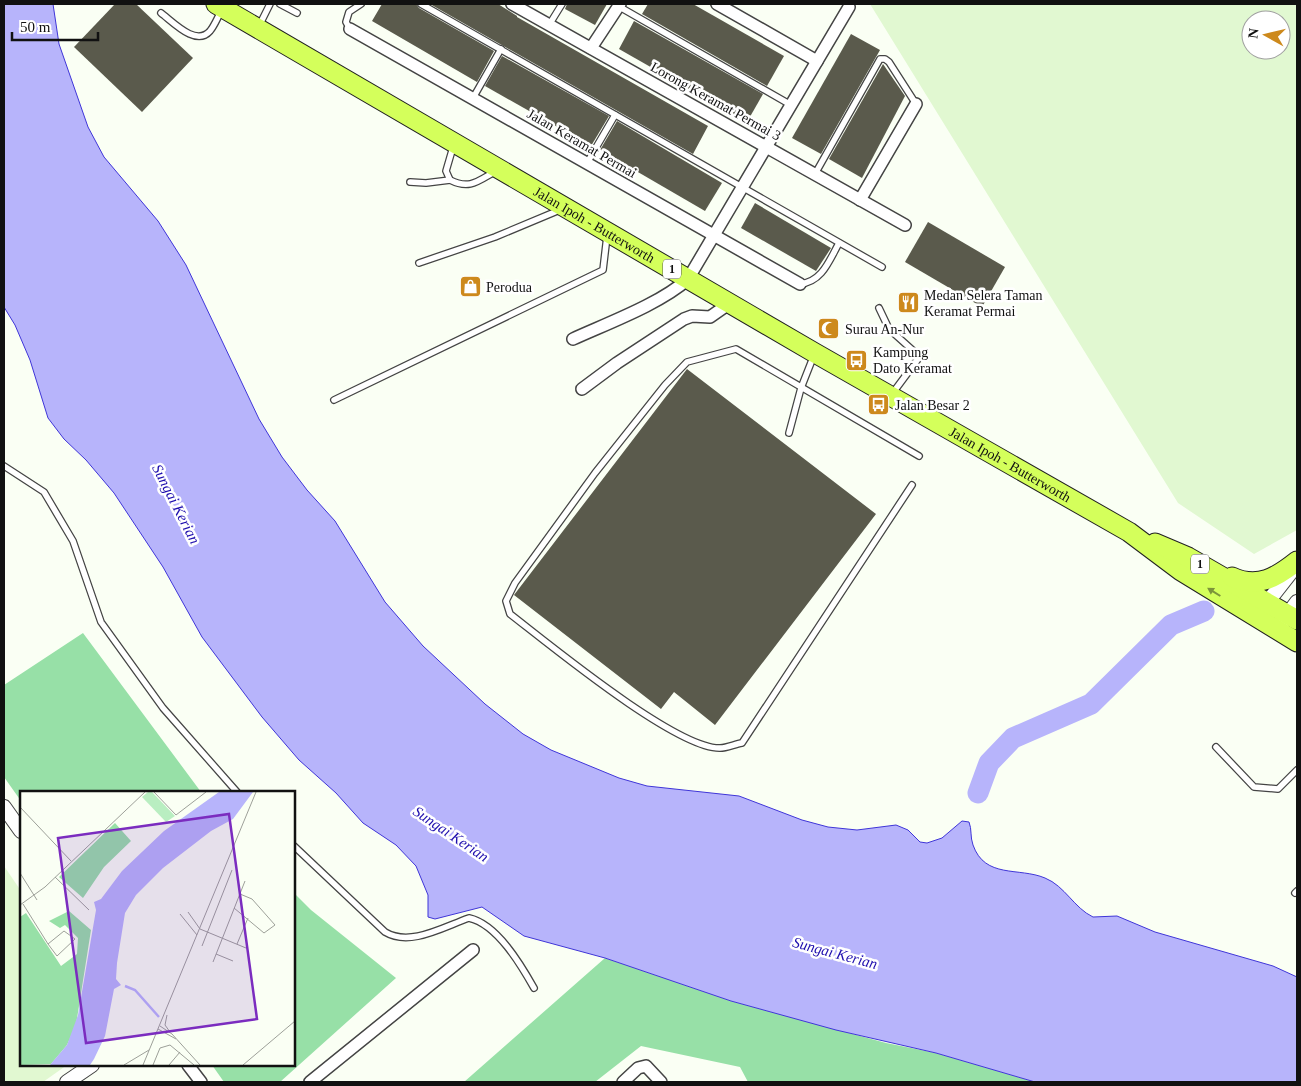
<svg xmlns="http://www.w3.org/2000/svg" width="1301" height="1086" font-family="Georgia,serif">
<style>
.farmland{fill:#e1f8d1;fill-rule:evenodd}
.forest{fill:#97e0a7}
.water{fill:#b7b4fb;stroke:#3f35d8}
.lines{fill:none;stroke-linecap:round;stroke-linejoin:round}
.river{stroke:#b7b4fb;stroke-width:21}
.building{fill:#5a5a4c}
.service-casing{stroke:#444;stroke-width:8}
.minor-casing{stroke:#444;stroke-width:14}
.tertiary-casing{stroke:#444;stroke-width:16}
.trunk-casing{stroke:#222;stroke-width:21}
.service{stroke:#fff;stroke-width:5.5}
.minor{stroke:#fff;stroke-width:11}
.tertiary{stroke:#fff;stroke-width:14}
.trunk{stroke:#d4ff5b;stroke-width:19}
.oneway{fill:#7c943a}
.labels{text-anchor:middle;stroke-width:5;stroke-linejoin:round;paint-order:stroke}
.shield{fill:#fff;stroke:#585858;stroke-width:1}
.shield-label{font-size:12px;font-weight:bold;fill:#111}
.street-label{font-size:14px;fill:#111;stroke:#fff}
.poi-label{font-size:14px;fill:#111;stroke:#fff;text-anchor:start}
.water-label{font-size:15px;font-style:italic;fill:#1e0eae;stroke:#fff}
.inset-river{fill:none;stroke:#b7b4fb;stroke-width:2.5}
.inset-road{fill:none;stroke:#9da099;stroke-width:1}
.view{fill:#7b2cbf;fill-opacity:0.15;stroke:#7b2cbf;stroke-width:2.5}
.inset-edge{fill:none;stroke:#111;stroke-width:2.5}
</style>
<rect width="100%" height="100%" fill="#fafff4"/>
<g class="farmland">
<path d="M870 4H1297V530L1254 554 1178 503ZM1251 20H1281V50H1251Z"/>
<path d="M4 866 21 891V1065H67L43 1082H4Z"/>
</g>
<g class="forest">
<path d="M83 633 201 792H21V801L4 777V685Z"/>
<path d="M294 893 311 910 396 978 280 1082H224L212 1065H294Z"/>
<path d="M605 958 731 1001 886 1043 936 1053 1035 1082H748L740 1067 641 1046 595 1082H464Z"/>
</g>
<path class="water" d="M4 4H53L59 44 88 127 104 157 158 221 186 265 259 419 282 457 307 490 335 521 385 602 423 646 485 704 523 734 551 750 619 778 647 786 739 796 802 820 828 827 857 830 896 825 908 830 920 842 927 843 942 838 962 821 969 822C972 829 970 837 973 845 985 879 1019 867 1045 878 1065 886 1074 908 1093 917L1117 916 1155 932 1273 966 1297 977V1082H1035L936 1053 836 1030 731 1001 605 958 524 936 482 907 435 919 428 917V895L416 866 396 845 363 823 336 793 299 760 262 717 202 637 163 567 114 493 86 460 64 439 48 418 30 360 15 325 4 307Z"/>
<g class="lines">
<path class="river" d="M978 793 989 763 1013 738 1091 704 1171 625 1204 611"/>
</g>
<g class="building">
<path d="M115 4H136L193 58 142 112 74 47Z"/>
<path d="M382 4H416L419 8 494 51 477 82 372 21Z"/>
<path d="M430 4H498L517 16V17L708 126 693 154Z"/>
<path d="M567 4H607L595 25 565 9Z"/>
<path d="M648 4H693L784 56 767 86 642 14Z"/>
<path d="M634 21 763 94 747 122 619 49Z"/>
<path d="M851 34 880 50 821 154 792 138Z"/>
<path d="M502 56 609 116 591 146 485 86Z"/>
<path d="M883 64 905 96 862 178 829 159Z"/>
<path d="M617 121 722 183 705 211 600 150Z"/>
<path d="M755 203 831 248 816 271 741 228Z"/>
<path d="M928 222 1005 267 982 307 905 262Z"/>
<path d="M687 369 876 514 715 725 674 692 661 709 514 595Z"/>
</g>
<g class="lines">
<defs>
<g id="service">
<path d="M280 4 297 13"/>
<path d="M421 4 882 267"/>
<path d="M618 6 791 105"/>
<path d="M161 13C173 22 196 47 210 31 215 25 218 16 222 10"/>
<path d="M549 25 562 4"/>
<path d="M259 26 270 4"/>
<path d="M350 29 346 22 349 12 361 4"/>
<path d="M473 98 501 49"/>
<path d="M453 147 446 171 450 180C470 190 478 181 496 171"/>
<path d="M587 163 615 115"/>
<path d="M815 174 880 59H885L889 62 916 104"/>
<path d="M410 182 426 183 450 180"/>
<path d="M419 263 495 237 562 209"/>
<path d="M800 284C822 282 829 261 839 243"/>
<path d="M879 308 889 329 918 355V359L892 394"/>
<path d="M334 400 603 270 607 236"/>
<path d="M789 433 801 388 814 355"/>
<path d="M4 466 44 492 73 541 101 622 163 708 237 792"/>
<path d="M912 485 742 743C735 744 727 748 720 748 676 749 549 644 510 614L506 601 515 583 595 473 665 385 687 362 736 349 919 456"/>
<path d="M1216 747 1254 787 1278 789 1297 770"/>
<path d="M294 846 385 932C410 947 443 927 469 918 497 924 521 965 534 988"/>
<path d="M1295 893 1297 891"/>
</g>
<g id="minor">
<path d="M512 4 905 225"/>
<path d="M717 4 817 61"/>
<path d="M350 29 800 284"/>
<path d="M591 48 620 4"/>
<path d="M860 200 916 104"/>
<path d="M573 339C608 323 660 304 688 279L849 7"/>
<path d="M582 389 617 363 684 319 692 316 710 317 730 303"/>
<path d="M188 1065 201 1082"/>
<path d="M310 1082 473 950"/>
<path d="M623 1082 638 1068 646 1066 661 1082"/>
</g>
<g id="tertiary">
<path d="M1262 609 1295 567"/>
<path d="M1283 621 1297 602"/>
<path d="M4 807 21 831"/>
<path d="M67 1082 92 1065"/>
</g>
<g id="trunk">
<path id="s1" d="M216 4 815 353 1129 532 1181 571 1297 642"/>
<path d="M1155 543 1188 557 1297 620"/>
<path d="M1232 577C1258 589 1277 577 1297 561"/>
</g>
</defs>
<use href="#service" class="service-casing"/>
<use href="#minor" class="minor-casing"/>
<use href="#tertiary" class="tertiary-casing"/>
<use href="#trunk" class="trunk-casing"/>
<use href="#service" class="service"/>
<use href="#minor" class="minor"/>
<use href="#tertiary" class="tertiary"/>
<use href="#trunk" class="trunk"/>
</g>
<defs><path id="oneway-solid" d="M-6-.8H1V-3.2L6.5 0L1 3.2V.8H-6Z" transform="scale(1.25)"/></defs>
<use class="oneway" href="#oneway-solid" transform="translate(1214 592) rotate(-148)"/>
<defs>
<symbol id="shop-square" viewBox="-11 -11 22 22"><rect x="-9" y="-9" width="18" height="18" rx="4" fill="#cd891c" stroke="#fff"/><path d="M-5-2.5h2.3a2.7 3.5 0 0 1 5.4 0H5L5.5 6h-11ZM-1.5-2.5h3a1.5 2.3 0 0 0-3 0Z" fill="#fff"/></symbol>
<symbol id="restaurant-square" viewBox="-11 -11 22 22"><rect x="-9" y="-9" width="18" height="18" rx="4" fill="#cd891c" stroke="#fff"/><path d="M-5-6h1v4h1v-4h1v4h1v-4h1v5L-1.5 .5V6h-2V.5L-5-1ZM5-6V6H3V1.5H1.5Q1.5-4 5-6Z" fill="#fff"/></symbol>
<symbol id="mosque-square" viewBox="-11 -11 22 22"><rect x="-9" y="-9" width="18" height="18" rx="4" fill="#cd891c" stroke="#fff"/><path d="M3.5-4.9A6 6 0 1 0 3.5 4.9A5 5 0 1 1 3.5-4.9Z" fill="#fff"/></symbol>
<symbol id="bus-square" viewBox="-11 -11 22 22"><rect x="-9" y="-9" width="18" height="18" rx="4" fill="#cd891c" stroke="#fff"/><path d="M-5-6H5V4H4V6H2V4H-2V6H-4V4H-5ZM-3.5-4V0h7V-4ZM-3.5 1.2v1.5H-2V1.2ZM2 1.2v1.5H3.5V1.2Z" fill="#fff"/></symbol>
</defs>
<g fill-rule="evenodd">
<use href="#shop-square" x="458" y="274" width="25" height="25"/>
<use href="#restaurant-square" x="896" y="290" width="25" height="25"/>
<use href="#mosque-square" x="816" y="316" width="25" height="25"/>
<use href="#bus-square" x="844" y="348" width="25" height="25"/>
<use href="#bus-square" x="866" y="392" width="25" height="25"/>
</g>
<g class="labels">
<g class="shield">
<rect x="663" y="259.5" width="18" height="19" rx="4"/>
<rect x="1191" y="554.5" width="18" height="19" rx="4"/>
</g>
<g class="shield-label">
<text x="672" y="273">1</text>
<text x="1200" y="568">1</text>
</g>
<g class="street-label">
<text transform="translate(716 101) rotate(29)" y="5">Lorong Keramat Permai 3</text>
<text transform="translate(582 143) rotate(30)" y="5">Jalan Keramat Permai</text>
<text dy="5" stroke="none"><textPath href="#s1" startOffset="438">Jalan Ipoh - Butterworth</textPath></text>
<text dy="5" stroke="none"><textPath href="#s1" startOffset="918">Jalan Ipoh - Butterworth</textPath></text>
</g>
<g class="poi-label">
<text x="486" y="292">Perodua</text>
<text x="924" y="300">Medan Selera Taman<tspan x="924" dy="16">Keramat Permai</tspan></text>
<text x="845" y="334">Surau An-Nur</text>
<text x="873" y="357">Kampung<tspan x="873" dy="16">Dato Keramat</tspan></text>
<text x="895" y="410">Jalan Besar 2</text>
</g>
<g class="water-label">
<text transform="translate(176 504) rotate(63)" y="5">Sungai Kerian</text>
<text transform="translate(451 834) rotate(34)" y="5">Sungai Kerian</text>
<text transform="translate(835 953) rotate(15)" y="5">Sungai Kerian</text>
</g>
</g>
<g transform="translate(20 791)">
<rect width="275" height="275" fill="#fafff4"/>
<path d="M128 1H132L155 25 146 31 122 6Z" fill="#b9eec1"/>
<path d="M95 32 111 50 84 76 63 107 39 86ZM49 120 71 139 56 234 47 254 31 273 0 274V126L6 122 41 175 57 163 58 147 45 134 40 137 29 130Z" fill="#97e0a7"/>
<path d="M199 1H233L213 28 191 40 143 77 116 104 105 122 97 172 96 188 101 194 94 198 85 245 74 268 70 274H30L47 254 58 224 76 119 74 111 81 108 102 80 144 40Z" fill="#b7b4fb"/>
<path class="inset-river" d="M105 195 115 199 139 226"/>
<path class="inset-road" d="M134 1 156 24 186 1M0 16 51 70M0 82 17 109M35 86 69 119M3 113 28 153 37 165 55 148 44 140 28 153M0 114 25 96 125 1M214 117 244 142 255 134 232 108 220 103M168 121 180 138 226 157M160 123 177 144M217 153 228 127M182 155 212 79M196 163 213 170M193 171 225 90M147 224 145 234 150 241M140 235 152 243 180 274M138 238 156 248M104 274 129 259M123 274 236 1M133 274 140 257 150 254 174 274M149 274 160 261M223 274 275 230"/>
<path class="view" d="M209 23 237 228 66 252 38 47Z"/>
<rect width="275" height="275" class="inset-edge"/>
</g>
<rect width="1301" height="1086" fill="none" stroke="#111111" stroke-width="10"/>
<g transform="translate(1266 35) rotate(278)"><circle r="24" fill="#ffffff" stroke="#a0a0a0"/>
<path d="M0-4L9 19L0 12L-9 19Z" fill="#cd891c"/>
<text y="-8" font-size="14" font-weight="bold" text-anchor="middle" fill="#111111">N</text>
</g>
<path d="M12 32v8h86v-8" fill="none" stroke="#111111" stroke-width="2.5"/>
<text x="20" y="32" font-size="15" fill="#111111" stroke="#ffffff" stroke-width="4" paint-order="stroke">50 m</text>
</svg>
